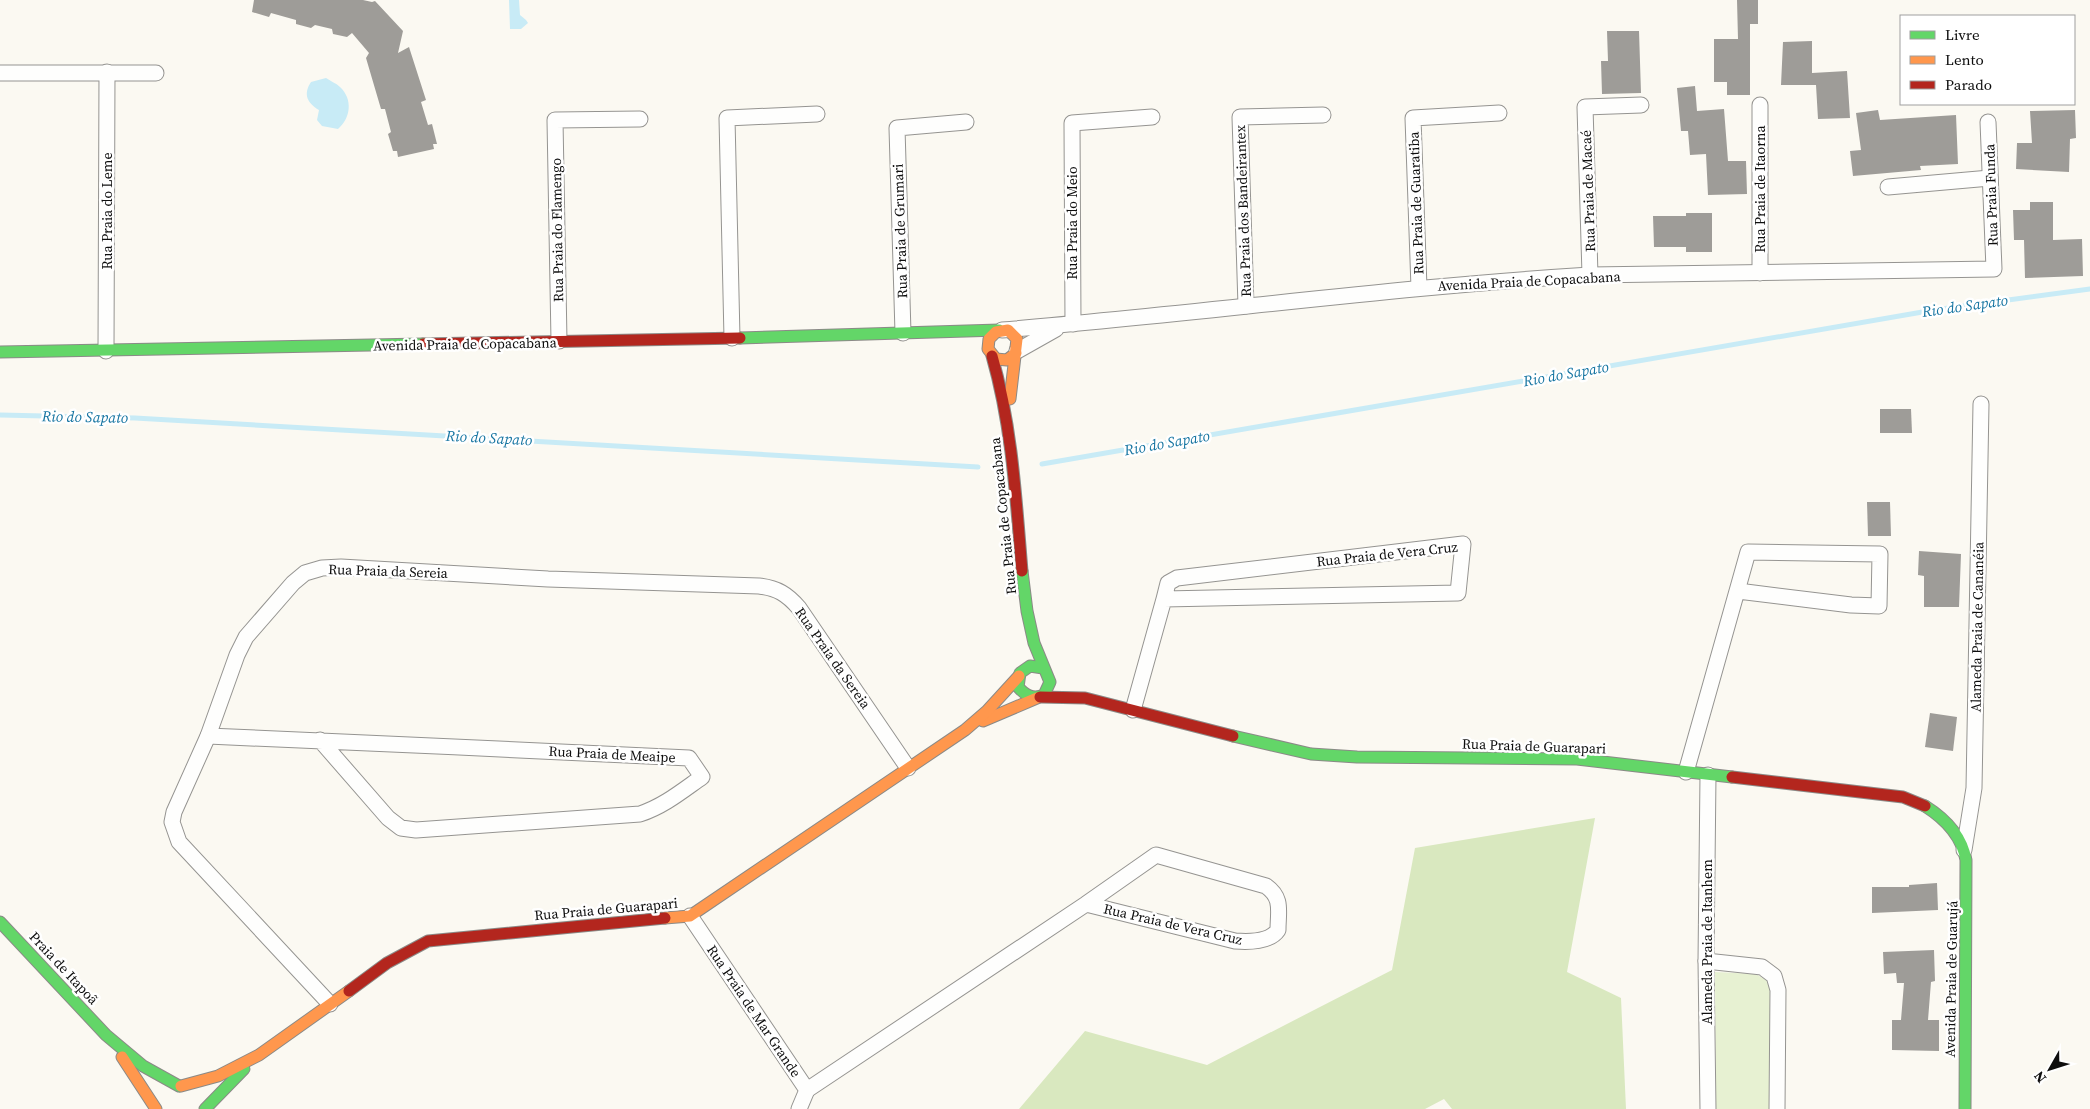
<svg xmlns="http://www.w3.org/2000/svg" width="2090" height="1109" font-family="'Source Serif 4',serif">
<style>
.green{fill:#e7f1d2}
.forest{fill:#d9e8bf}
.water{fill:#c8ebf6}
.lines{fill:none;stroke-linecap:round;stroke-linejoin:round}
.stream{stroke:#c8ebf6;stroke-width:5}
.building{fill:#9e9c98}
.street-casing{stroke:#959491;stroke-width:17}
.fast-casing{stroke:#8b8a87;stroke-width:13}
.slow-casing{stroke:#8b8a87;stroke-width:13}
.jam-casing{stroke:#8b8a87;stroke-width:13}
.street{stroke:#fefefd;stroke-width:15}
.fast{stroke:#63d668;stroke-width:11}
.slow{stroke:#ff974d;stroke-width:11}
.jam{stroke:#b3261e;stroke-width:11}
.labels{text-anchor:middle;stroke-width:5;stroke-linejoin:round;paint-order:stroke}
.street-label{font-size:14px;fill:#0e0e0e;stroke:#fff}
.water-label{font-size:15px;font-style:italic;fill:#1574a1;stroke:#fff}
</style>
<rect width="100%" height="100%" fill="#fbf9f2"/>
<path class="green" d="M1715 972 1756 974 1767 981 1771 993 1770 1109H1716Z"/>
<path class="forest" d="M1595 818 1567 972 1621 998 1626 1109H1452L1444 1099 1425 1109H1019L1085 1031 1207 1065 1392 970 1415 848Z"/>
<g class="water">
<path d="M509 0H519L520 15 526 20 528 23 521 29H510Z"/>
<path d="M326 78C330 81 336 83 340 87 353 99 351 118 338 129L322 126 317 120 319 110C307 103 303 94 311 82Z"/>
</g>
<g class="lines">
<g class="stream">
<path d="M0 415 135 418 978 467"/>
<path d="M1042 464 1934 310 2090 289"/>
</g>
</g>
<g class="building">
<path d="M254 0H363L372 2 375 1 403 31 398 53 409 47 426 100 421 102 428 125 432 124 437 144H433L434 149 398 157 397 151H393L388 134 391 132 385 109H381L366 58 369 53 352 33 347 37 333 34 332 29 315 25 311 28 296 24V20L271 13 269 17 252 12Z"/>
<path d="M1737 0H1758V24H1750V95H1727V82H1714V39H1738Z"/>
<path d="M1607 31H1639L1641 93 1602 94 1601 61H1608Z"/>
<path d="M1812 41V73L1847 71 1850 118 1818 119 1816 85H1781L1783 42Z"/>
<path d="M1695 86 1697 111 1724 109 1728 161H1746L1747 194 1708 195 1706 154 1690 155 1688 131H1681L1677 88Z"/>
<path d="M1878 110 1880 120 1956 115 1958 164 1920 166 1921 170 1853 176 1850 151 1861 150 1856 113Z"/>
<path d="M2075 110 2076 138 2070 139 2069 172 2016 169 2017 143H2032L2030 111Z"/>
<path d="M2030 202H2053V240L2082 239 2083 276 2025 278 2024 240H2014L2013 210H2030Z"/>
<path d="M1686 213H1712V252H1686V247H1654L1653 216H1686Z"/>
<path d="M1880 409H1911L1912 433H1880Z"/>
<path d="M1867 502H1890L1891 536H1868Z"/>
<path d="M1919 551 1961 554 1959 607H1924V576L1918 575Z"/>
<path d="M1930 713 1957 717 1953 751 1925 747Z"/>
<path d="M1937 883 1938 910 1872 913V887H1909V885Z"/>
<path d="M1934 950 1935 981 1931 982 1928 1020H1939V1051L1892 1050V1020H1901L1904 983H1897L1896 973 1884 974 1883 952Z"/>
</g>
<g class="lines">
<defs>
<g id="street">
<path d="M0 73H156"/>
<path d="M1760 105V273"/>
<path d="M1888 187 1990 178"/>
<path d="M1590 275 1585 107 1641 105"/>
<path d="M1419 288 1413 118 1499 113"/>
<path d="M1246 306 1240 117 1323 115"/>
<path d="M1073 324 1072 123 1152 117"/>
<path d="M1002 330C1198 314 1393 287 1590 275L1994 269 1988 122"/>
<path d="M903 333 897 128 966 122"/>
<path d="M732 338 727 118 817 114"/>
<path d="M559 341 555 120 640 119"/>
<path d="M106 351 107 72"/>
<path d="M1017 351 1056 329"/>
<path d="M1133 710 1164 599 1458 593 1463 544 1177 578 1168 583 1164 599"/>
<path d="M208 736C368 743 529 750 689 758L702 777C682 791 664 806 640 814L416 830 401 828 388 818 320 740"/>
<path d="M1686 772 1748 552 1880 554 1879 606 1851 605 1738 591"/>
<path d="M1964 850 1974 788 1981 404"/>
<path d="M690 916 807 1090 799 1109"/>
<path d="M1706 961 1762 967 1774 976 1778 990 1777 1109"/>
<path d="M330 1004 179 842 172 822 174 812 208 736 237 655 246 637 293 583 305 573 322 568 341 567 548 579 759 586C777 588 787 594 799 608L908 768"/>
<path d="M807 1090 1086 904 1235 941C1248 942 1270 942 1278 930 1278 911 1283 898 1266 886L1156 855 1086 904"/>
<path d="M1708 1109 1706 961 1708 775"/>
</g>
<g id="fast">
<path d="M740 338 999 330"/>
<path d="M0 352 423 344"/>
<path d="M1022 571 1027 611 1034 643 1050 682 1044 695C1033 700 1025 695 1018 687L1020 673 1030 666 1043 668"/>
<path d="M1233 736 1311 754 1357 757 1577 759 1732 777"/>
<path d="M1925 806C1944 818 1962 836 1966 860L1965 1109"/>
<path d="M0 922 106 1035 143 1066 179 1086"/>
<path d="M205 1109 244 1069"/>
</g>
<g id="slow">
<path d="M1010 399 1017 339 1008 330 996 332 989 339 988 349 996 359 1007 360 1016 353"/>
<path d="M983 721 1037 698"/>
<path d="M665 918 690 916 965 730 987 711 1019 676"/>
<path d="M122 1057 156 1109"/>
<path d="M181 1086 218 1076 259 1055 349 991"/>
</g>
<g id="jam">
<path d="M423 344 740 338"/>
<path d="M992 356C1012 426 1016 498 1022 571"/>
<path d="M1040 697 1085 698 1233 736"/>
<path d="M1732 777 1903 797 1925 806"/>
<path d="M349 991 387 963 428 941 665 918"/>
</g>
</defs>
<use href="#street" class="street-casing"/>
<use href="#fast" class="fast-casing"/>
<use href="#slow" class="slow-casing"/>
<use href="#jam" class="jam-casing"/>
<use href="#street" class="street"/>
<use href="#fast" class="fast"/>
<use href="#slow" class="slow"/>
<use href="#jam" class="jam"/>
</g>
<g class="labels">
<g class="street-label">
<text transform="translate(1760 189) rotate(-90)" y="5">Rua Praia de Itaorna</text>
<text transform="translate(1588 191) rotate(-92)" y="5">Rua Praia de Macaé</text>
<text transform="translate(1991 195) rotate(-92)" y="5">Rua Praia Funda</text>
<text transform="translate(1416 203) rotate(-92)" y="5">Rua Praia de Guaratiba</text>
<text transform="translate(107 211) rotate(-90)" y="5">Rua Praia do Leme</text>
<text transform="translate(1243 211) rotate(-92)" y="5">Rua Praia dos Bandeirantex</text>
<text transform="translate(1072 223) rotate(-90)" y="5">Rua Praia do Meio</text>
<text transform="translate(557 230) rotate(-91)" y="5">Rua Praia do Flamengo</text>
<text transform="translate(900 231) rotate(-92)" y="5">Rua Praia de Grumari</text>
<text transform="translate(1529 281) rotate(-3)" y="5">Avenida Praia de Copacabana</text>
<text transform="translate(465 344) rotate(-1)" y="5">Avenida Praia de Copacabana</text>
<text transform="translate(1003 516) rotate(-96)" y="5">Rua Praia de Copacabana</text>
<text transform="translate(1387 554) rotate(-6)" y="5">Rua Praia de Vera Cruz</text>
<text transform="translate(388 571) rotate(2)" y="5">Rua Praia da Sereia</text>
<text transform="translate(1977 627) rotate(-89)" y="5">Alameda Praia de Cananéia</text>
<text transform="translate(833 658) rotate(55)" y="5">Rua Praia da Sereia</text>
<text transform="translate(1534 746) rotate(2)" y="5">Rua Praia de Guarapari</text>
<text transform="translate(612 754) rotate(3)" y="5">Rua Praia de Meaipe</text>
<text transform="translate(606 909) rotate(-5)" y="5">Rua Praia de Guarapari</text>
<text transform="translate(1173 924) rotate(13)" y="5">Rua Praia de Vera Cruz</text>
<text transform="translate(1707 942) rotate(-90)" y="5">Alameda Praia de Itanhem</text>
<text transform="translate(64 968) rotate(47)" y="5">Praia de Itapoã</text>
<text transform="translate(1951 979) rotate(-89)" y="5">Avenida Praia de Guarujá</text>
<text transform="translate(754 1011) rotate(56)" y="5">Rua Praia de Mar Grande</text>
</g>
<g class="water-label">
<text transform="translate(1965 306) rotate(-8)" y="5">Rio do Sapato</text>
<text transform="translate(1566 374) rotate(-10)" y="5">Rio do Sapato</text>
<text transform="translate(85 417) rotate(1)" y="5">Rio do Sapato</text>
<text transform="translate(489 438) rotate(3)" y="5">Rio do Sapato</text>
<text transform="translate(1167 443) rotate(-10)" y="5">Rio do Sapato</text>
</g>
</g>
<rect x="1900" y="15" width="175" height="90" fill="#ffffff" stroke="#9f9f9f"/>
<rect x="1910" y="31" width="25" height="8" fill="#63d668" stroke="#9f9f9f"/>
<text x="1945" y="40" font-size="15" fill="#0e0e0e">Livre</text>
<rect x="1910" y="56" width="25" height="8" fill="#ff974d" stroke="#9f9f9f"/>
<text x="1945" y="65" font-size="15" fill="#0e0e0e">Lento</text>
<rect x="1910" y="81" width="25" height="8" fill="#b3261e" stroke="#9f9f9f"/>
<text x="1945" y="90" font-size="15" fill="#0e0e0e">Parado</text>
<g transform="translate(2050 1069) rotate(231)" stroke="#ffffff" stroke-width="4" paint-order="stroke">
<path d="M0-4L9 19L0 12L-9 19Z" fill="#0e0e0e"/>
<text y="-8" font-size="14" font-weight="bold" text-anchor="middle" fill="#0e0e0e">N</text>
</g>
</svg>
